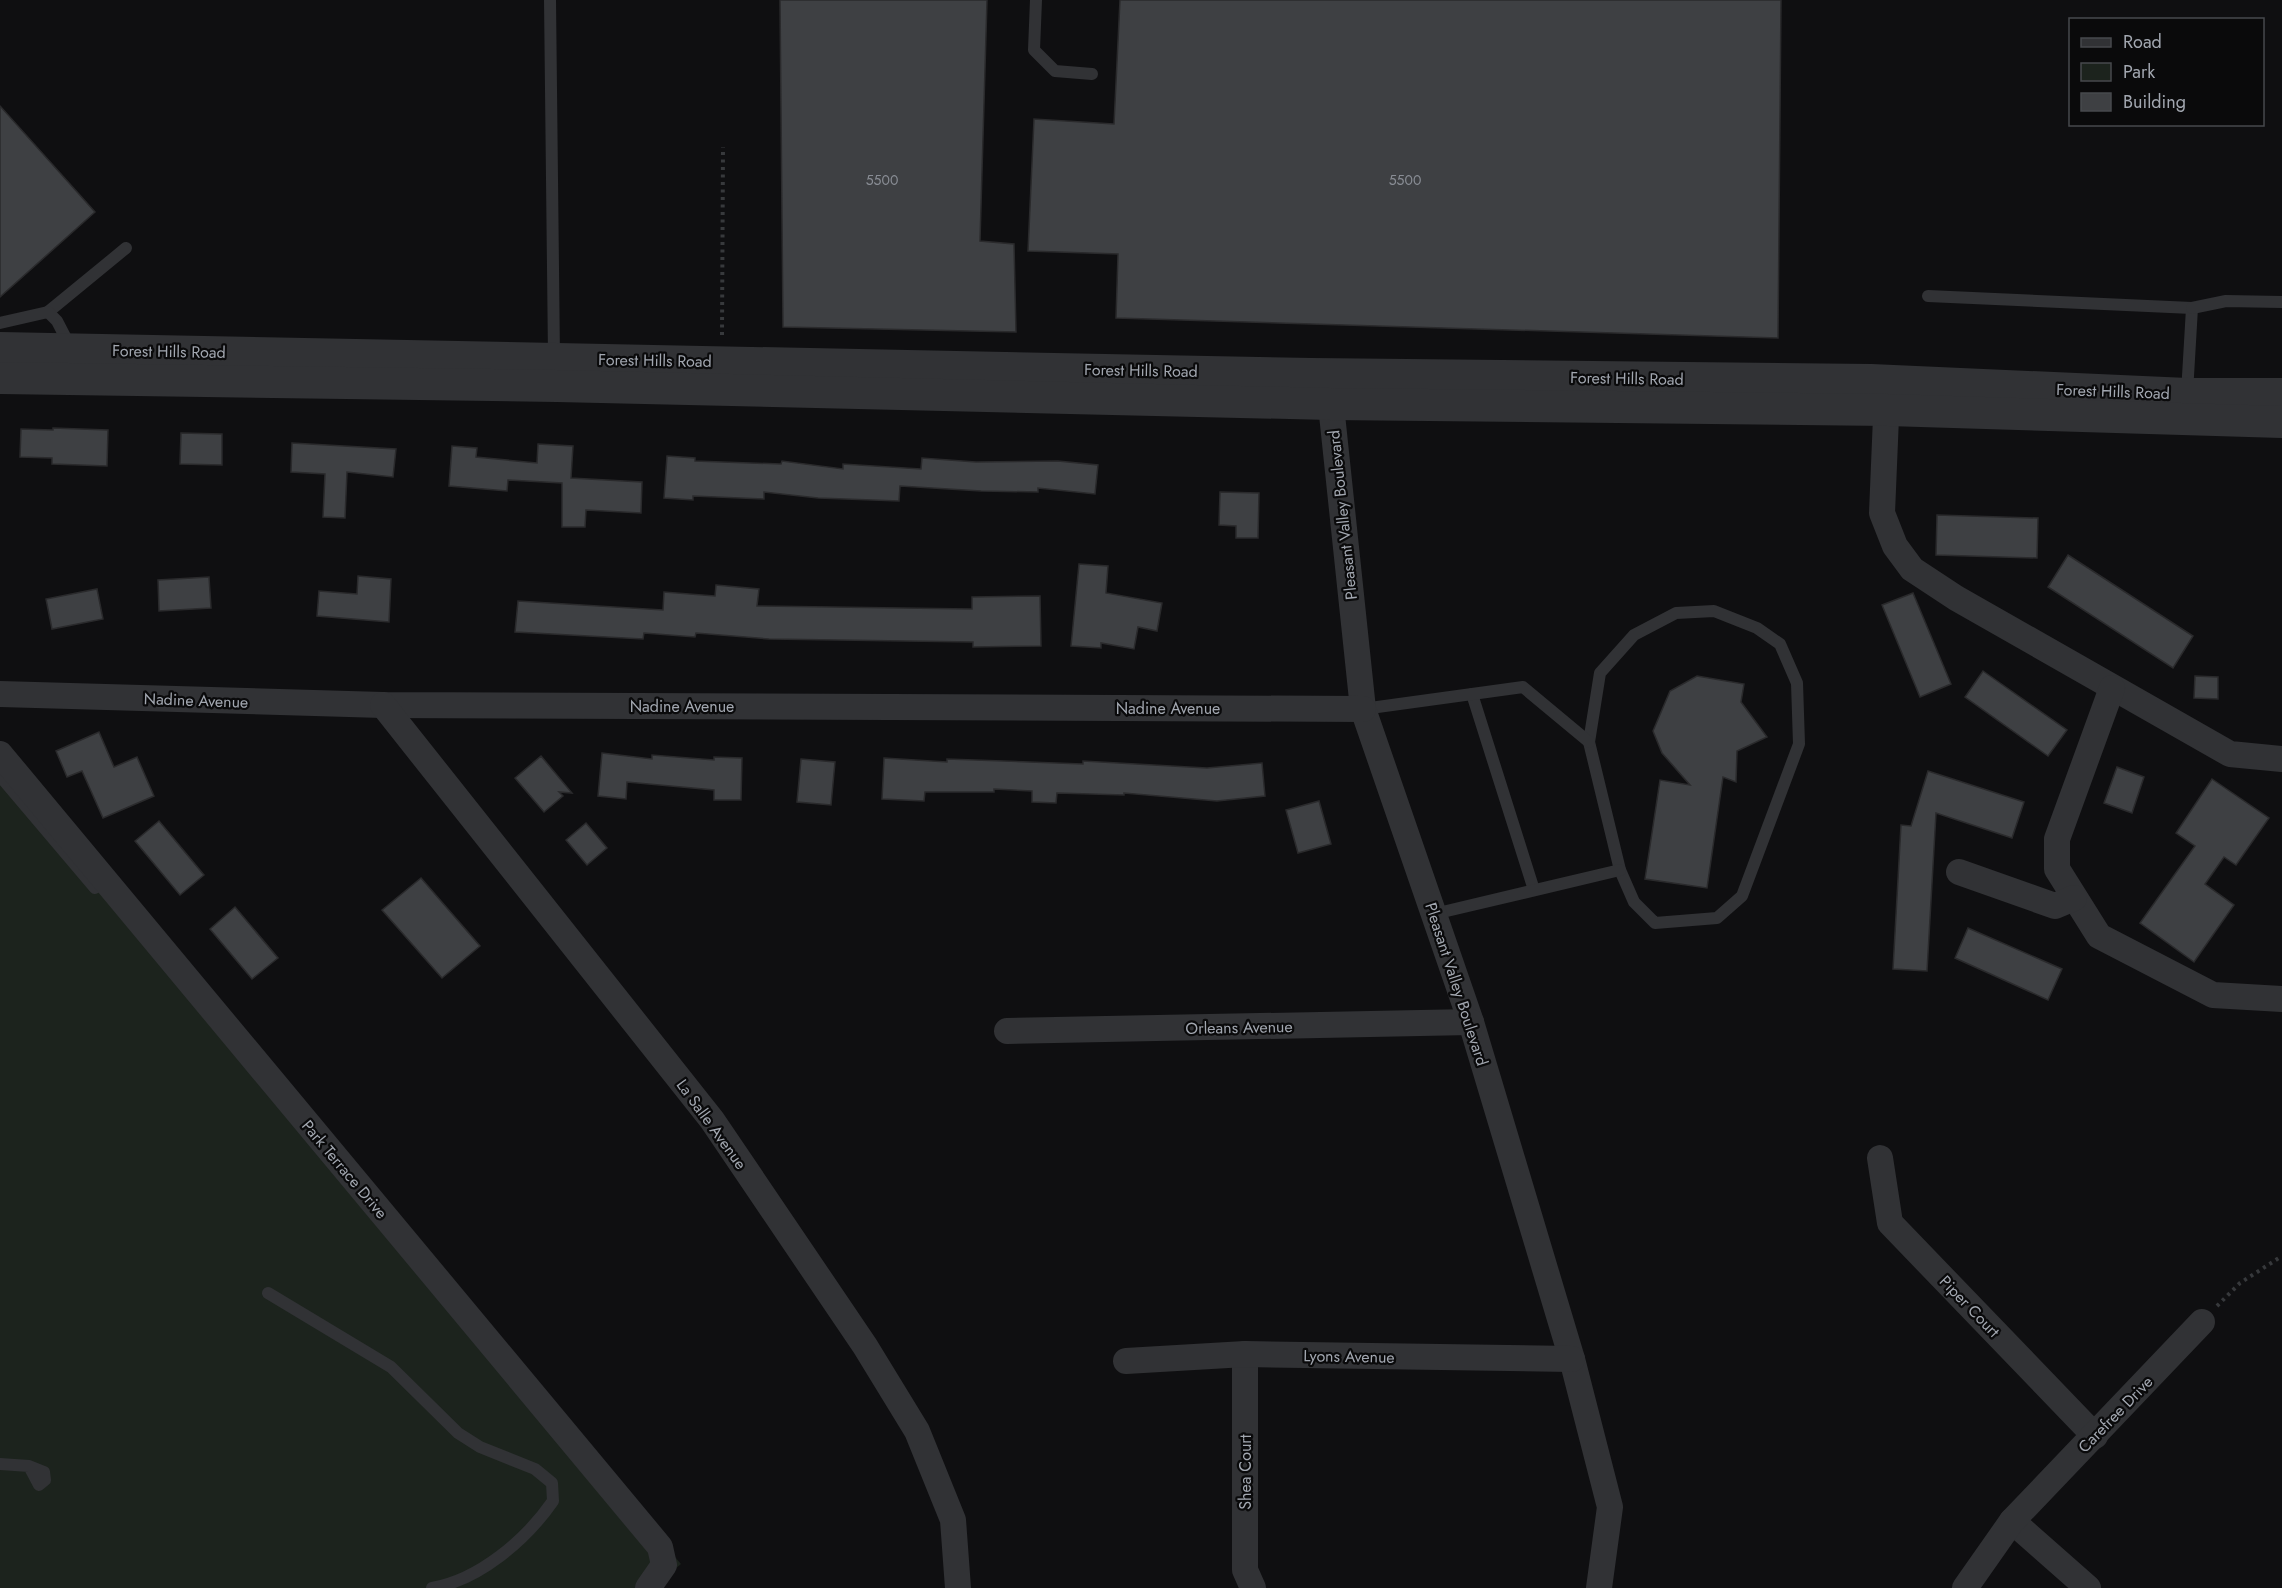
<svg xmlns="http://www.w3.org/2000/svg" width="2282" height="1588" font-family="Jost,sans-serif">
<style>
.green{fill:#1c231d}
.building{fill:#3e4043;stroke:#2a2a2c;stroke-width:1.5}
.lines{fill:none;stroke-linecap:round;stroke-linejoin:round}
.path{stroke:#37393c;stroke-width:4;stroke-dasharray:3 4.5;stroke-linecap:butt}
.service{stroke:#313235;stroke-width:12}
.minor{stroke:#313235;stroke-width:26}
.tertiary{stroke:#313235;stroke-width:32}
.labels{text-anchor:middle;stroke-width:4.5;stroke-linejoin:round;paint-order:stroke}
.number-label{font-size:14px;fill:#898d95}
.street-label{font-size:16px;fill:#a2a7b0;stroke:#0a0a0b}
</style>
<rect width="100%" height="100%" fill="#0f0f11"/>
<path class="green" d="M0 765 681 1564 652 1588H0Z"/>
<g class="building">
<path d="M780 0H987L980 241 1014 244 1016 332 783 327Z"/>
<path d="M1120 0H1781L1778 338 1116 318 1118 254 1028 251 1034 119 1114 124Z"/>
<path d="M0 106 95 212 0 297Z"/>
<path d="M53 428 108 430 107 466 52 464V458L20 457 21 429 53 430Z"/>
<path d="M181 433 222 434V465L180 464Z"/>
<path d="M292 443 396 449 393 477 347 472 345 518 323 517 325 474 291 472Z"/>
<path d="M538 444 573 446 571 478 642 482 641 513 586 510 585 527H562V483L508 480 507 491 449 486 452 446 477 448 476 457 537 463Z"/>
<path d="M667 456 695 458V461L781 464 782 461 843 469V464L921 469 922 458 976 462 1058 461 1098 465 1095 494 1038 488V492L981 491 900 486 899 501 818 498 764 492V499L693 496V500L664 498Z"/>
<path d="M1220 492 1259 493 1258 538H1236V526L1219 525Z"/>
<path d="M1937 515 2038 518 2037 558 1936 555Z"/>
<path d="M2068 555 2193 636 2173 668 2048 587Z"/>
<path d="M1079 564 1108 566 1106 593 1162 603 1157 631 1138 627 1134 649 1101 643V648L1071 646Z"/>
<path d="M358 576 391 579 389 622 317 616 319 591 357 594Z"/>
<path d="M209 577 211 608 159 611 158 580Z"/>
<path d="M716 585 759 589 757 606 972 609V597L1040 596 1041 646 973 647V642L769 639 696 633 695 637 644 633 643 639 515 632 518 601 663 610 664 592 715 596Z"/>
<path d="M97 589 103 619 52 629 46 599Z"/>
<path d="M1913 593 1951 684 1920 697 1882 605Z"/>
<path d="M1983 671 2067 730 2048 756 1965 697Z"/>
<path d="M1697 676 1744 684 1741 702 1767 737 1737 751 1736 782 1723 777 1707 888 1645 879 1660 780 1690 785 1662 753 1653 731 1670 691Z"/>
<path d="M2195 676 2218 677V699L2194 698Z"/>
<path d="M99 732 114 767 137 757 154 796 103 818 82 771 67 777 56 751Z"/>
<path d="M602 753 652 759V755L714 760V757L742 758 741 800H714V790L627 782 626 799 598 796Z"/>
<path d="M541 756 572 793 559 792 563 796 544 812 515 778Z"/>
<path d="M884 758 947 762V759L1083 764V761L1207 768 1262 763 1265 796 1217 801 1124 793V795L1057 793 1056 803 1032 802V791L994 789V792H925L924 801 882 799Z"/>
<path d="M801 759 835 762 831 805 797 802Z"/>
<path d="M2117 767 2144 777 2132 813 2104 803Z"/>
<path d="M1928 771 2024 802 2012 838 1936 813 1927 971 1893 969 1901 825 1911 826Z"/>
<path d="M2212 779 2269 818 2236 865 2224 857 2205 884 2234 905 2194 962 2140 923 2195 846 2176 833Z"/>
<path d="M1319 801 1331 844 1298 853 1286 810Z"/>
<path d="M159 821 204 875 180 895 135 841Z"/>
<path d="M586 823 607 848 587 865 566 840Z"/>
<path d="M421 878 480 946 442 978 382 910Z"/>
<path d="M235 907 278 958 252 979 210 929Z"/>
<path d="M1968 928 2062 969 2048 1000 1955 958Z"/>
</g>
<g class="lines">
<g class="path">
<path d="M722 335 723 147"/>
<path d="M2217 1306 2240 1283 2282 1256"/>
</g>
<g class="service">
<path d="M550 0 554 357"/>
<path d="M1036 0 1034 50 1055 71 1092 74"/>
<path d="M1928 296 2192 308 2187 393"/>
<path d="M2192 308 2226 301 2282 302"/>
<path d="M48 312 126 248"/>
<path d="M0 323 48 312 57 321 71 348"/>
<path d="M1714 611 1757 628 1780 644 1797 683 1799 744 1742 896 1717 918 1655 923 1634 902 1620 870 1589 742 1600 673 1634 635 1676 613Z"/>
<path d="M1472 694 1534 890"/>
<path d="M1363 709 1523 687 1589 742"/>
<path d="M0 776 95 888"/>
<path d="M1434 914 1620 870"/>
<path d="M268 1293 391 1367 458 1433 480 1447 535 1469 552 1483 553 1501C526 1540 479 1580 432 1588"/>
<path d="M0 1464 29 1466 44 1472 45 1480 39 1485 29 1466"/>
</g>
<g class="minor">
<path d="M1329 386 1363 709 1471 1022 1572 1359 1610 1507 1599 1588"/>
<path d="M1887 393 1882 513 1895 546 1912 569 1956 598 2230 754 2282 759"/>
<path d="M2112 688 2057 839V869L2099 936 2213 995 2282 999"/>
<path d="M0 694 383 705 1363 709"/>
<path d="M383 705 712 1120 865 1346 917 1431 953 1520 958 1588"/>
<path d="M0 754 660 1547 664 1565 648 1588"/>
<path d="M1959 872 2055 906 2074 898"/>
<path d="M1007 1031 1471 1022"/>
<path d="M1880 1158 1890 1223 2095 1436"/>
<path d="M1245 1354V1570L1253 1588"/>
<path d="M1126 1361 1245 1354 1572 1359"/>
<path d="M2012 1521 2088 1588"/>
<path d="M1965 1588 2012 1521 2202 1322"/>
</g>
<g class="tertiary">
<path d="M0 348 1312 374 1871 380 2187 394H2282"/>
<path d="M0 378 557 386 1330 404 1888 410 2282 422"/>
</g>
</g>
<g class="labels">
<g class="number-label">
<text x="882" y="185">5500</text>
<text x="1405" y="185">5500</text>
</g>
<g class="street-label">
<text transform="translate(169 351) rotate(1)" y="6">Forest Hills Road</text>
<text transform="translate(655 360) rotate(1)" y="6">Forest Hills Road</text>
<text transform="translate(1141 370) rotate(1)" y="6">Forest Hills Road</text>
<text transform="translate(1627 378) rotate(1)" y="6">Forest Hills Road</text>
<text transform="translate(2113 391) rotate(2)" y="6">Forest Hills Road</text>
<text transform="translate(1342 515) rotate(-96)" y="6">Pleasant Valley Boulevard</text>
<text transform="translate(196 700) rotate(2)" y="6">Nadine Avenue</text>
<text x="682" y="712">Nadine Avenue</text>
<text x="1168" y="714">Nadine Avenue</text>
<text transform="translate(1457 984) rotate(72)" y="6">Pleasant Valley Boulevard</text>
<text transform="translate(1239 1027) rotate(-1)" y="6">Orleans Avenue</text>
<text transform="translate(712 1124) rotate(54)" y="6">La Salle Avenue</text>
<text transform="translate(345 1169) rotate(50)" y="6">Park Terrace Drive</text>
<text transform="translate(1970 1306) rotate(46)" y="6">Piper Court</text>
<text transform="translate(1349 1356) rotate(1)" y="6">Lyons Avenue</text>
<text transform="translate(2115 1414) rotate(-46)" y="6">Carefree Drive</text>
<text transform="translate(1245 1472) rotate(-90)" y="6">Shea Court</text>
</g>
</g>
<rect x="2069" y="18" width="195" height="108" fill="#0a0a0b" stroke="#47494d" stroke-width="1.5"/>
<rect x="2081" y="38" width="30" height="9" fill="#313235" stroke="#47494d" stroke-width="1.5"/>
<text x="2123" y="48" font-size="18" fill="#a2a7b0">Road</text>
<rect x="2081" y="63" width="30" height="18" fill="#1c231d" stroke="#47494d" stroke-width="1.5"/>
<text x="2123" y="78" font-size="18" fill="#a2a7b0">Park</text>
<rect x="2081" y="93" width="30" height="18" fill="#3e4043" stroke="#47494d" stroke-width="1.5"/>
<text x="2123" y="108" font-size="18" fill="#a2a7b0">Building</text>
</svg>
